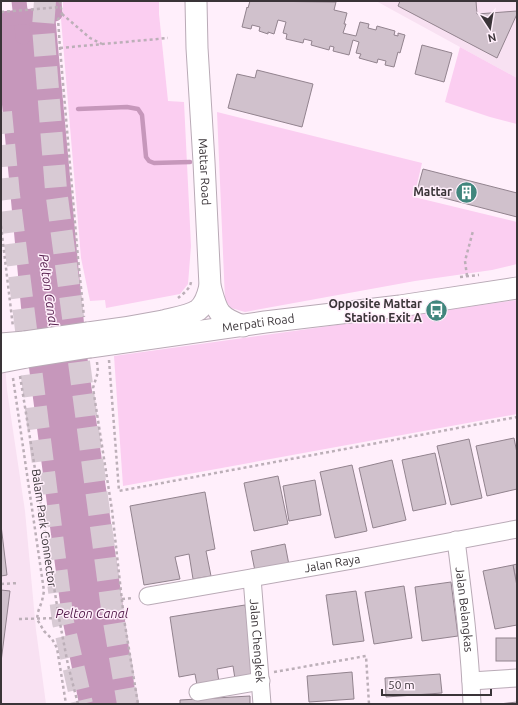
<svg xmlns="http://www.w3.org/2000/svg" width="518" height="705" font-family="Ubuntu,sans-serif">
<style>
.built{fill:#f8e1f2}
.green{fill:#fbcef1}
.water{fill:#c697bb}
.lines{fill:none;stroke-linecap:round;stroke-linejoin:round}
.stream{stroke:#c697bb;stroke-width:4.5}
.canal{stroke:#c697bb;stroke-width:15}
.building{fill:#d0c1cc;stroke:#92838e}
.motorway-tunnel{stroke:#d8cad4;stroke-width:22;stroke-dasharray:22 11;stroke-linecap:butt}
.minor-casing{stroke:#b9aab6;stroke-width:19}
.tertiary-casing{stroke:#b9aab6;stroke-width:23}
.path{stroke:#bcafb8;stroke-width:2.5;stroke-dasharray:3 3;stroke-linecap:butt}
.minor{stroke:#fff;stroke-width:17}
.tertiary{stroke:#fff;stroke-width:21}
.tertiary-bridge-casing{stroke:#b9aab6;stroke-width:23;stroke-linecap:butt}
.path-bridge{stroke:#bcafb8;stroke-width:2.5;stroke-dasharray:3 3;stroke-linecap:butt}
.tertiary-bridge{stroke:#fff;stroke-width:21}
.labels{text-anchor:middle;stroke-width:3;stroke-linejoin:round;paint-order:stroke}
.street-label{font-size:12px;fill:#3a3438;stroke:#ffeffb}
.poi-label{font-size:12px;font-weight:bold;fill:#3a3438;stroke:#ffeffb;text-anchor:end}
.water-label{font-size:13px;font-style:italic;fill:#531b4a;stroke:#ffeffb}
</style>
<rect width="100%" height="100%" fill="#ffeffb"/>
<g class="built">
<path d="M376 1H517V78L460 47Z"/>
<path d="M1 315 7 390 25 511 36 630 46 704H1Z"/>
</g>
<g class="green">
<path d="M63 1H159V14L168 101 184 102 191 246 188 284 180 294 106 308 105 300 90 301 81 258 61 19 63 15Z"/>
<path d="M460 47 517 78V124L490 117 445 102Z"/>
<path d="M217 112 422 163 414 197 517 222V264L492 270 415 281 245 312 231 308 225 300Z"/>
<path d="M517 300V414L123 486 114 356Z"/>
</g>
<path class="water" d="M55 14 78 263 88 363 137 704H79L62 618 21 307 1 94V19Z"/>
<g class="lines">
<path class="stream" d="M78 109 127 107 138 109 142 115 146 157 149 161 154 163 190 162"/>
<g class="canal">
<path d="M19 1 23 37"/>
<path d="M1 19 55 14 54 1"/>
</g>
</g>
<g class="building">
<path d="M250 1 336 2 334 10 347 13 344 24H346L343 33 356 36 360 22 369 24 368 28 376 30 377 26 395 31 394 35 398 36V33L405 35 400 53 398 52 394 67 385 65 386 61 378 59 377 63 359 58 361 54 356 53 359 42 353 40 349 55 333 51 334 47 330 46 329 50 311 45 312 41 304 39 303 43 286 39 287 34 283 33 286 22 278 20 274 34 268 32V34L259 31 260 27 252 25 251 29 242 27 247 7 248 8Z"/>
<path d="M400 1H476L477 14 517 11V14L497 58 398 6Z"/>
<path d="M422 45 452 53 444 82 415 74Z"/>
<path d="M257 70 313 84 302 127 228 108 237 74 255 78Z"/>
<path d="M423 169 517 193V217L417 191Z"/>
<path d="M514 438 517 453V489L487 496 476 446Z"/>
<path d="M469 439 482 498 451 505 437 446Z"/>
<path d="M435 453 446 504 413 511 402 460Z"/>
<path d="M392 460 406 520 373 528 359 468Z"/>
<path d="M352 465 367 531 335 538 320 472Z"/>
<path d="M278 476 288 524 254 531 244 483Z"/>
<path d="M315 480 321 515 289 521 283 486Z"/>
<path d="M205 492 215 549 206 551 211 576 193 579 189 554 175 557 180 579 144 585 130 506Z"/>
<path d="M1 525 7 575 1 576Z"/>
<path d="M285 544 289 565 255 571 251 551Z"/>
<path d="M517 564V586L513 565Z"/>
<path d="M513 565 517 586V625L495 629 483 571Z"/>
<path d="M451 582 458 636 422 641 415 587Z"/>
<path d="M404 586 412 638 374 644 365 592Z"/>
<path d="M1 590 10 591 1 662Z"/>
<path d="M356 591 364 641 333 645 326 595Z"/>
<path d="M245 605 256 676 235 679 233 666 217 669 219 682 197 685 195 674 179 677 170 617Z"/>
<rect x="496" y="638" width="21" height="23"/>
<path d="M352 672 354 699 309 702 307 676Z"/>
<path d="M440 674 442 693 386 697 385 678Z"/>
<path d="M250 696V704H180V700Z"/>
<path d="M517 702V704H499Z"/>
</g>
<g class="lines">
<g class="motorway-tunnel">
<path d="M45 1 43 27 56 190 113 616 128 704"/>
<path d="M1 112 9 195 63 622 82 704"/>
</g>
<defs>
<g id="minor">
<path id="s1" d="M456 540C463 595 470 649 472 704"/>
<path id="s2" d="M252 578 262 704"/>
<path id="s3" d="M148 596 353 560 517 529"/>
<path d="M471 681 517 678"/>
<path d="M198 692 261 681"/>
</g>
<g id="tertiary">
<path id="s4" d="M196 1 197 48 204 162 210 286C217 311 217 317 243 326"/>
<path d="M88 333C113 330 138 326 163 321 174 318 189 316 198 310 206 304 208 294 210 286"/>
<path d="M1 344 25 342"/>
<path id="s5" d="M90 347 265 322 400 306 517 288"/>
<path d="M1 362 27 357"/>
</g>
</defs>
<use href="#minor" class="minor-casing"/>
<use href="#tertiary" class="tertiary-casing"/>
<g class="path">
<path d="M59 1 60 2 62 14 58 19 60 48 78 258 84 317"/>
<path d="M62 14 90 38 102 44"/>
<path d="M60 48 168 38"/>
<path d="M1 226 13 327"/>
<path d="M467 276 465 261 473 231"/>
<path d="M460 277 479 275"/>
<path d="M178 298C183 294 190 289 191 282"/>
<path d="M109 360 119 491 517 417"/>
<path d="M97 362 98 372 93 388 112 510 124 619 138 704"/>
<path d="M20 376 59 618 68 665 78 704"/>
<path d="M13 378 44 591 42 601 38 612 37 619 44 631 52 639 57 648 66 704"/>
<path d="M1 584 19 583"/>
<path d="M122 599 133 598"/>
<path d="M19 619 59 618"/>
<path d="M274 672 366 656 369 704"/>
</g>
<use href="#minor" class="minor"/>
<use href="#tertiary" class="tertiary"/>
<defs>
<g id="tertiary-bridge">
<path d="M25 342 88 333"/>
<path d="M27 357 90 347"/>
</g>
</defs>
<use href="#tertiary-bridge" class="tertiary-bridge-casing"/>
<path class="path-bridge" d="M1 12 61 7"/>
<use href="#tertiary-bridge" class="tertiary-bridge"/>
</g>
<defs>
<symbol id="building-disc" viewBox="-11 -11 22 22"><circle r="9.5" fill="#41867d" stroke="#ffeffb"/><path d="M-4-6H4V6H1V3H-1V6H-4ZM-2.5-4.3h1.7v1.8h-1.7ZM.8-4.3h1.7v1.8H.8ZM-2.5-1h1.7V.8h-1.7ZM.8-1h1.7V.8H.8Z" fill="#fff"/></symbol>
<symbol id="bus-disc" viewBox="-11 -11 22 22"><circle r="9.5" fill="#41867d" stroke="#ffeffb"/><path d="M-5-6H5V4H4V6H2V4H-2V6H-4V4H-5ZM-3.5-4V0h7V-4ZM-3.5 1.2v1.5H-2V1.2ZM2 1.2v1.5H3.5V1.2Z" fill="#fff"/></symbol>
</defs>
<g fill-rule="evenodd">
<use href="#building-disc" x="454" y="180" width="25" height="25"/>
<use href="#bus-disc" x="424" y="298" width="25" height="25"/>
</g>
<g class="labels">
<g class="street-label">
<text dy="4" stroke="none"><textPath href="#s4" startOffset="171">Mattar Road</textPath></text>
<text dy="4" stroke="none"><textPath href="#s5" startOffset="170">Merpati Road</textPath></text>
<text transform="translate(44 528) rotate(82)" y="4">Balam Park Connector</text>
<text dy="4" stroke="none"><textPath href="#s3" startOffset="187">Jalan Raya</textPath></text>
<text dy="4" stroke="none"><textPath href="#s1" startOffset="70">Jalan Belangkas</textPath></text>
<text dy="4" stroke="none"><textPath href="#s2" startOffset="63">Jalan Chengkek</textPath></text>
</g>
<g class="poi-label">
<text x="452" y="196">Mattar</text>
<text x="422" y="308">Opposite Mattar<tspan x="422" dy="14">Station Exit A</tspan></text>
</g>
<g class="water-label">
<text transform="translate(49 290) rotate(82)" y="5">Pelton Canal</text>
<text x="92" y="618">Pelton Canal</text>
</g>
</g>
<rect width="518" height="705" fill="none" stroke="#3a3438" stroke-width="4"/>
<g transform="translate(490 28) rotate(168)" stroke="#ffeffb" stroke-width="3" paint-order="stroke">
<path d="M0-3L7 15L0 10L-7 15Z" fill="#3a3438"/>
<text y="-6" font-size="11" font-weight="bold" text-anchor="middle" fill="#3a3438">N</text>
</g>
<path d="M382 689v6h109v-6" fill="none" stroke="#3a3438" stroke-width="2"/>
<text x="388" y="689" font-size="12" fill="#3a3438" stroke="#ffeffb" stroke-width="3" paint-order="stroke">50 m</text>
</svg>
